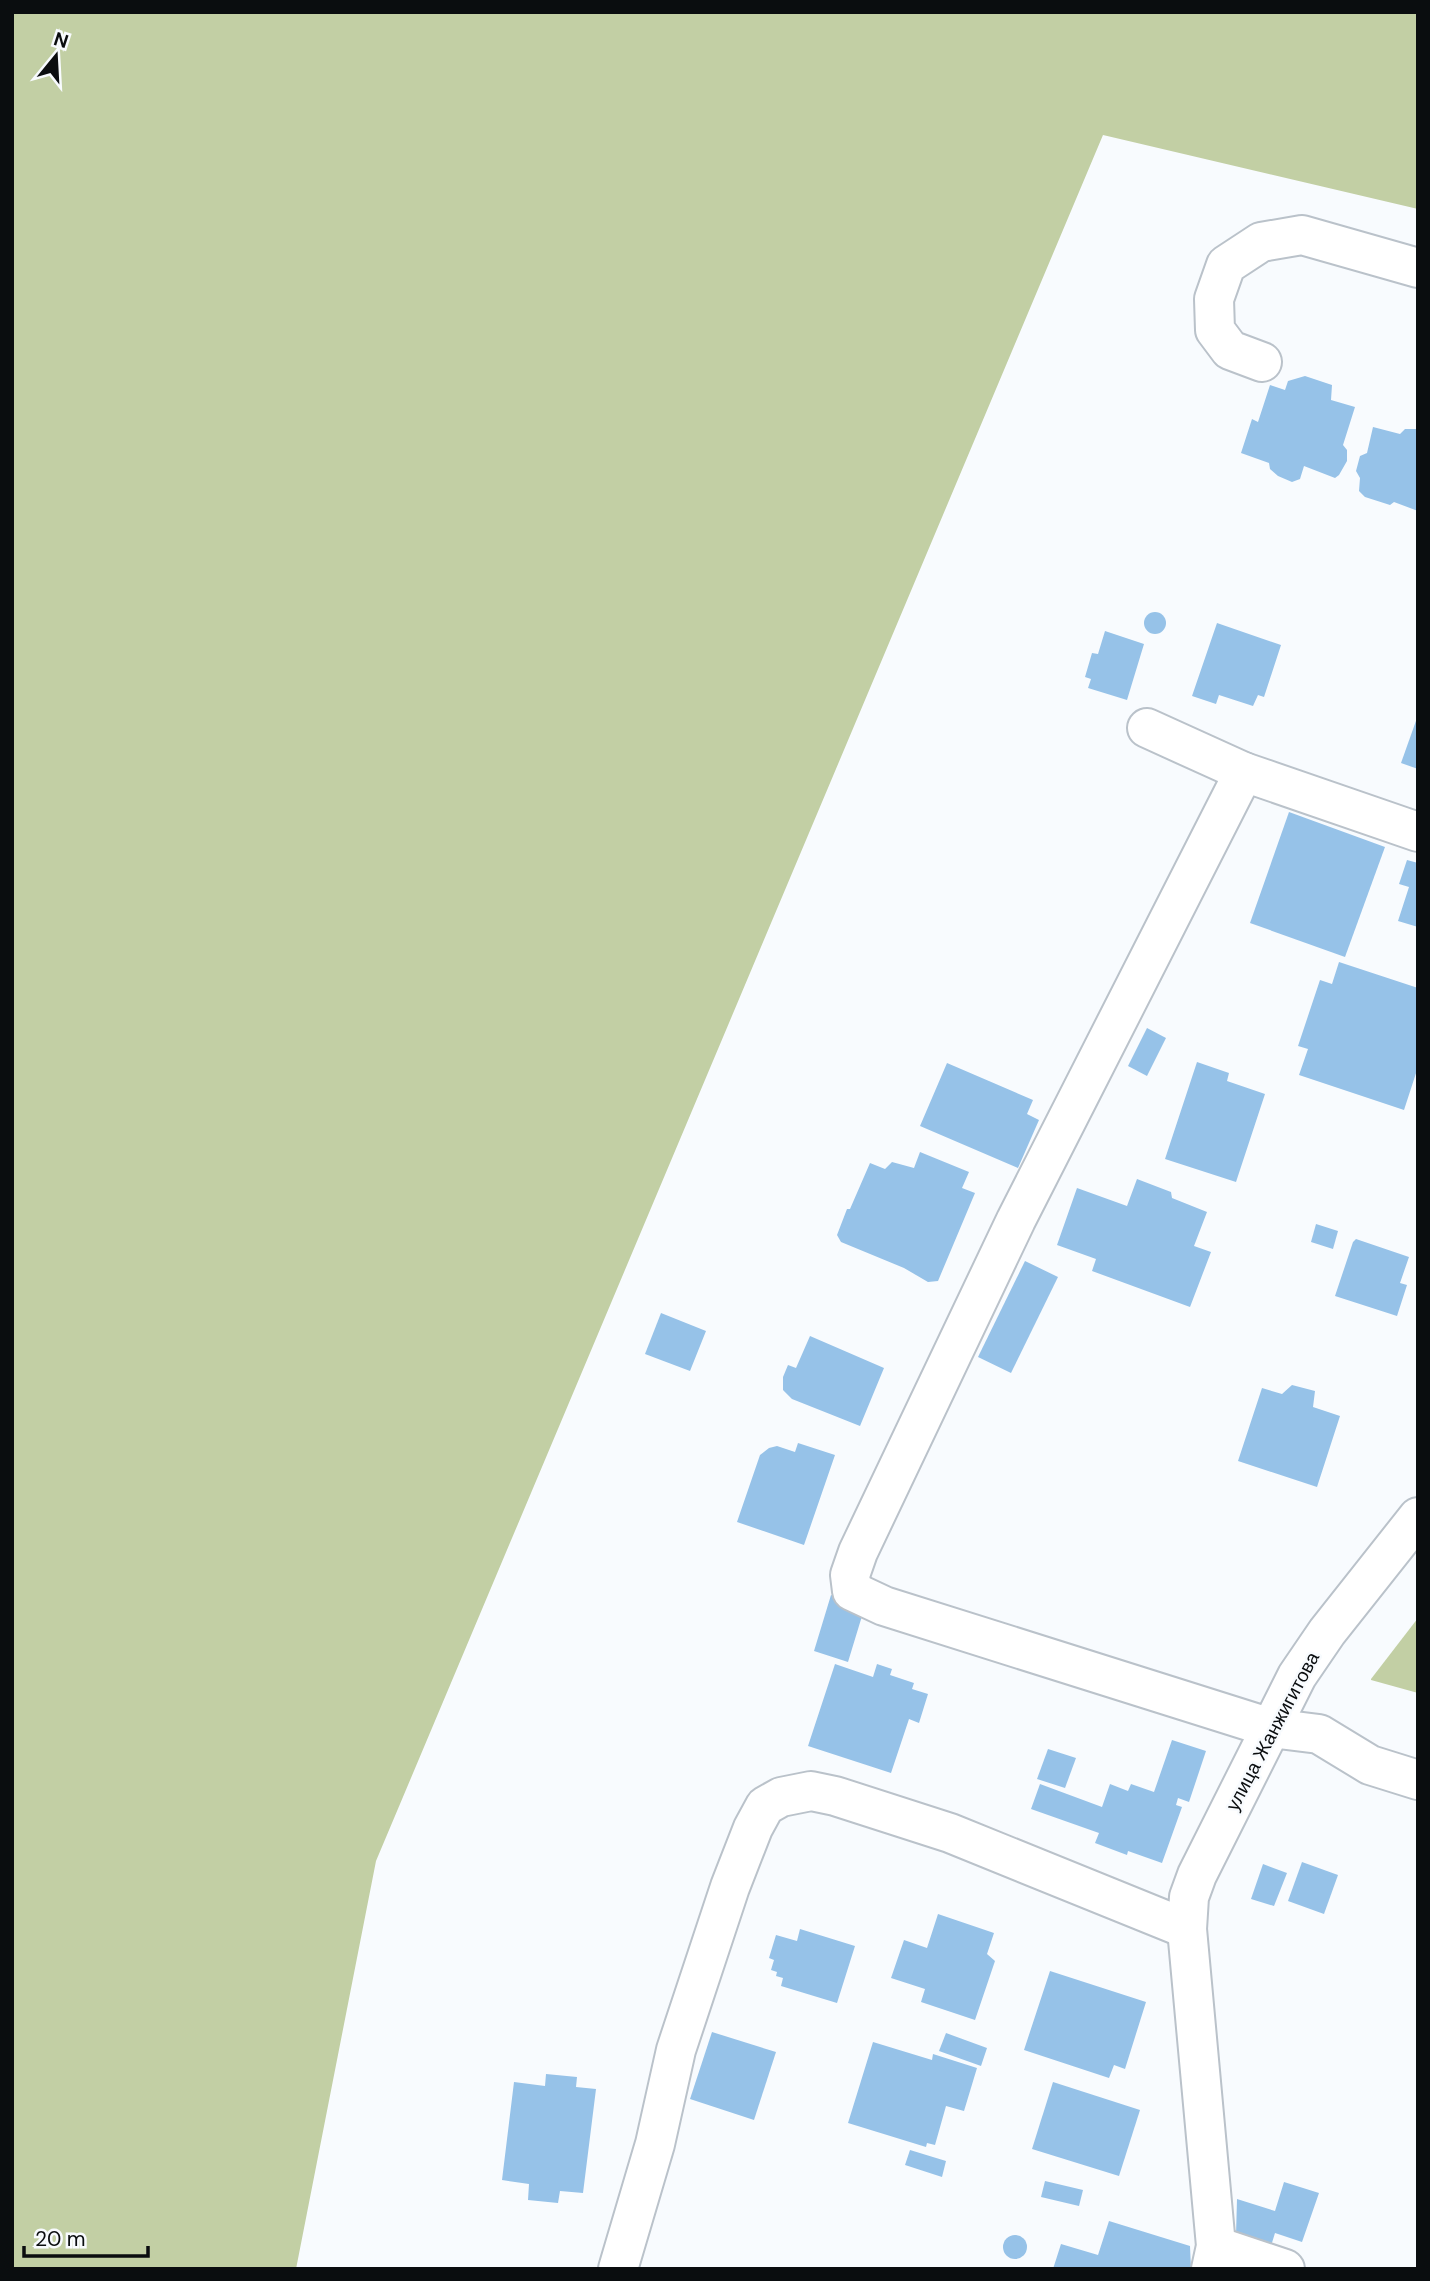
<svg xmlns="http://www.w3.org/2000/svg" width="1430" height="2281" font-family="'DM Sans',sans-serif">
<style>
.green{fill:#c2cfa4}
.building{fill:#96c2e8}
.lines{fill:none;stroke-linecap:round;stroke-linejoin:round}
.street-casing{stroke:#bac2ca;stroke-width:42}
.street{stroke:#fff;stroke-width:38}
.labels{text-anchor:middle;stroke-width:5;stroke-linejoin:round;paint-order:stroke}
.street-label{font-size:19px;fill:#0a0d0f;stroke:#f8fbfe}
</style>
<rect width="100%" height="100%" fill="#f8fbfe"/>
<g class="green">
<path d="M12 12H1418V209L1103 135 376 1861 296 2269H12Z"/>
<path d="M1418 1618V1693L1371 1680V1679Z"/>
</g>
<g class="building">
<path d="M1305 376 1332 385 1331 400 1355 407 1343 445 1347 450V461L1339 475 1335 478 1304 466 1300 479 1292 482 1278 476 1270 469 1269 463 1241 453 1252 419 1258 422 1270 385 1285 390 1288 381Z"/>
<path d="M1373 427 1400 434 1405 429H1418V511L1394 502 1390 505 1365 497 1359 491 1360 478 1356 471 1360 456 1367 453Z"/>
<circle cx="1155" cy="623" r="11"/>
<path d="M1217 623 1281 645 1264 697 1258 695 1253 706 1219 695 1216 704 1192 696Z"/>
<path d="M1105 631 1144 644 1127 700 1088 688 1091 679 1085 677 1092 653 1098 654Z"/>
<path d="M1417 718H1418V769L1401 763Z"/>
<path d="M1289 812 1385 847 1345 957 1250 923Z"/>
<path d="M1407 860 1418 863V927L1398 921 1409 887 1399 884Z"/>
<path d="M1339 962 1418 988V1067L1404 1110 1299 1075 1308 1049 1298 1046 1320 980 1332 984Z"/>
<path d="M1147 1028 1166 1038 1147 1076 1128 1066Z"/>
<path d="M1197 1062 1229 1073 1227 1081 1265 1094 1236 1182 1165 1159Z"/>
<path d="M947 1063 1033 1100 1027 1114 1039 1120 1018 1168 920 1126Z"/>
<path d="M920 1152 969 1172 962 1188 975 1193 938 1281 928 1282 904 1268 841 1242 837 1235 847 1209H850L870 1163 885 1169 892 1162 914 1168Z"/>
<path d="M1137 1179 1171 1192 1172 1198 1207 1212 1194 1246 1211 1252 1190 1307 1092 1271 1096 1259 1057 1245 1077 1188 1127 1206Z"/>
<path d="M1316 1224 1338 1231 1333 1249 1311 1242Z"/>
<path d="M1356 1239 1409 1257 1400 1283 1407 1285 1397 1316 1335 1296 1353 1242Z"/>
<path d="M1025 1261 1058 1277 1011 1373 978 1357Z"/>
<path d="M661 1313 706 1331 690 1371 645 1354Z"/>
<path d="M810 1336 884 1368 860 1426 792 1399 783 1390V1377L788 1365 796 1368Z"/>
<path d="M1292 1385 1315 1391 1313 1407 1340 1416 1317 1487 1238 1461 1262 1388 1282 1394Z"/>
<path d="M798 1443 835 1455 804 1545 737 1522 760 1455 769 1448 777 1446 795 1452Z"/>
<path d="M831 1595 857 1604 855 1614 862 1616 848 1662 814 1651Z"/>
<path d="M835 1664 873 1677 877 1664 892 1669 890 1675 914 1683 912 1689 928 1694 919 1723 909 1719 891 1773 808 1746Z"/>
<path d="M1172 1740 1206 1751 1189 1802 1178 1798 1176 1805 1182 1807 1162 1863 1128 1851 1127 1855 1095 1843 1099 1833 1031 1809 1040 1784 1102 1807 1110 1784 1128 1791 1131 1784 1154 1792Z"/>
<path d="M1048 1749 1076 1758 1065 1788 1037 1779Z"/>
<path d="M1302 1862 1338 1875 1324 1914 1288 1901Z"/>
<path d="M1263 1864 1287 1873 1274 1906 1251 1899Z"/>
<path d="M938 1914 994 1933 987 1954 995 1961 975 2020 921 2002 925 1989 891 1978 904 1940 927 1948Z"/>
<path d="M800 1929 855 1946 837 2003 781 1986 783 1978 776 1976 777 1972 771 1970 774 1960 769 1958 776 1935 797 1941Z"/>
<path d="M1050 1971 1146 2002 1125 2069 1114 2065 1109 2078 1024 2050Z"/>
<path d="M712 2032 776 2052 754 2120 690 2099Z"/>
<path d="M946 2033 987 2048 981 2066 939 2051Z"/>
<path d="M873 2042 932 2060 933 2054 977 2068 964 2111 946 2106 935 2145 927 2143 926 2147 848 2123Z"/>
<path d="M546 2074 577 2077 576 2087 596 2089 583 2193 560 2191 558 2203 528 2200 529 2184 502 2180 514 2082 545 2086Z"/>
<path d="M1053 2082 1140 2110 1119 2176 1032 2149Z"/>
<path d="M910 2150 946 2161 942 2177 905 2165Z"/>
<path d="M1045 2181 1083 2190 1079 2206 1041 2197Z"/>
<path d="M1284 2182 1319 2193 1302 2242 1275 2233 1271 2246 1236 2235 1237 2199 1275 2211Z"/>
<path d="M1109 2221 1190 2246 1191 2269H1053L1061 2244 1098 2255Z"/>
<circle cx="1015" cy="2247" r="12"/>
</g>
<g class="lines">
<defs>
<g id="street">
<path d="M1262 362 1230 350 1215 330 1214 299 1226 265 1261 242 1302 235 1418 268"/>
<path d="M1147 728 1244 772"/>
<path d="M1418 832 1244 772 1016 1220 858 1552 850 1575 852 1591 884 1606 1271 1728 1319 1734 1370 1765 1418 1780"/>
<path d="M1216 2246 1285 2269"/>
<path d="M618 2269 655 2144 676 2050 730 1887 753 1828 765 1806 781 1797 811 1791 835 1796 950 1833 1187 1929"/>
<path d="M1211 2269 1216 2246 1187 1929 1189 1897 1197 1875 1297 1676 1327 1632 1418 1517"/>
</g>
</defs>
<use href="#street" class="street-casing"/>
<use href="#street" class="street"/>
</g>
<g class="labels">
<g class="street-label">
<text transform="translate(1272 1731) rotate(-62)" y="7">улица Жанжигитова</text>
</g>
</g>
<rect width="1430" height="2281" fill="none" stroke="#0a0d0f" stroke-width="28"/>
<g transform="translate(56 56) rotate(18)" stroke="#f8fbfe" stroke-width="5" paint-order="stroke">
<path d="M0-5L12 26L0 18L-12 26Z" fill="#0a0d0f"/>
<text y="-10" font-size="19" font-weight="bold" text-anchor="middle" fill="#0a0d0f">N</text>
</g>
<path d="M24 2246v10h124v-10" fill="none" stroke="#0a0d0f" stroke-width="3.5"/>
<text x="35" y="2246" font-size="21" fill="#0a0d0f" stroke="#f8fbfe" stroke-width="5" paint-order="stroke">20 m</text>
</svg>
